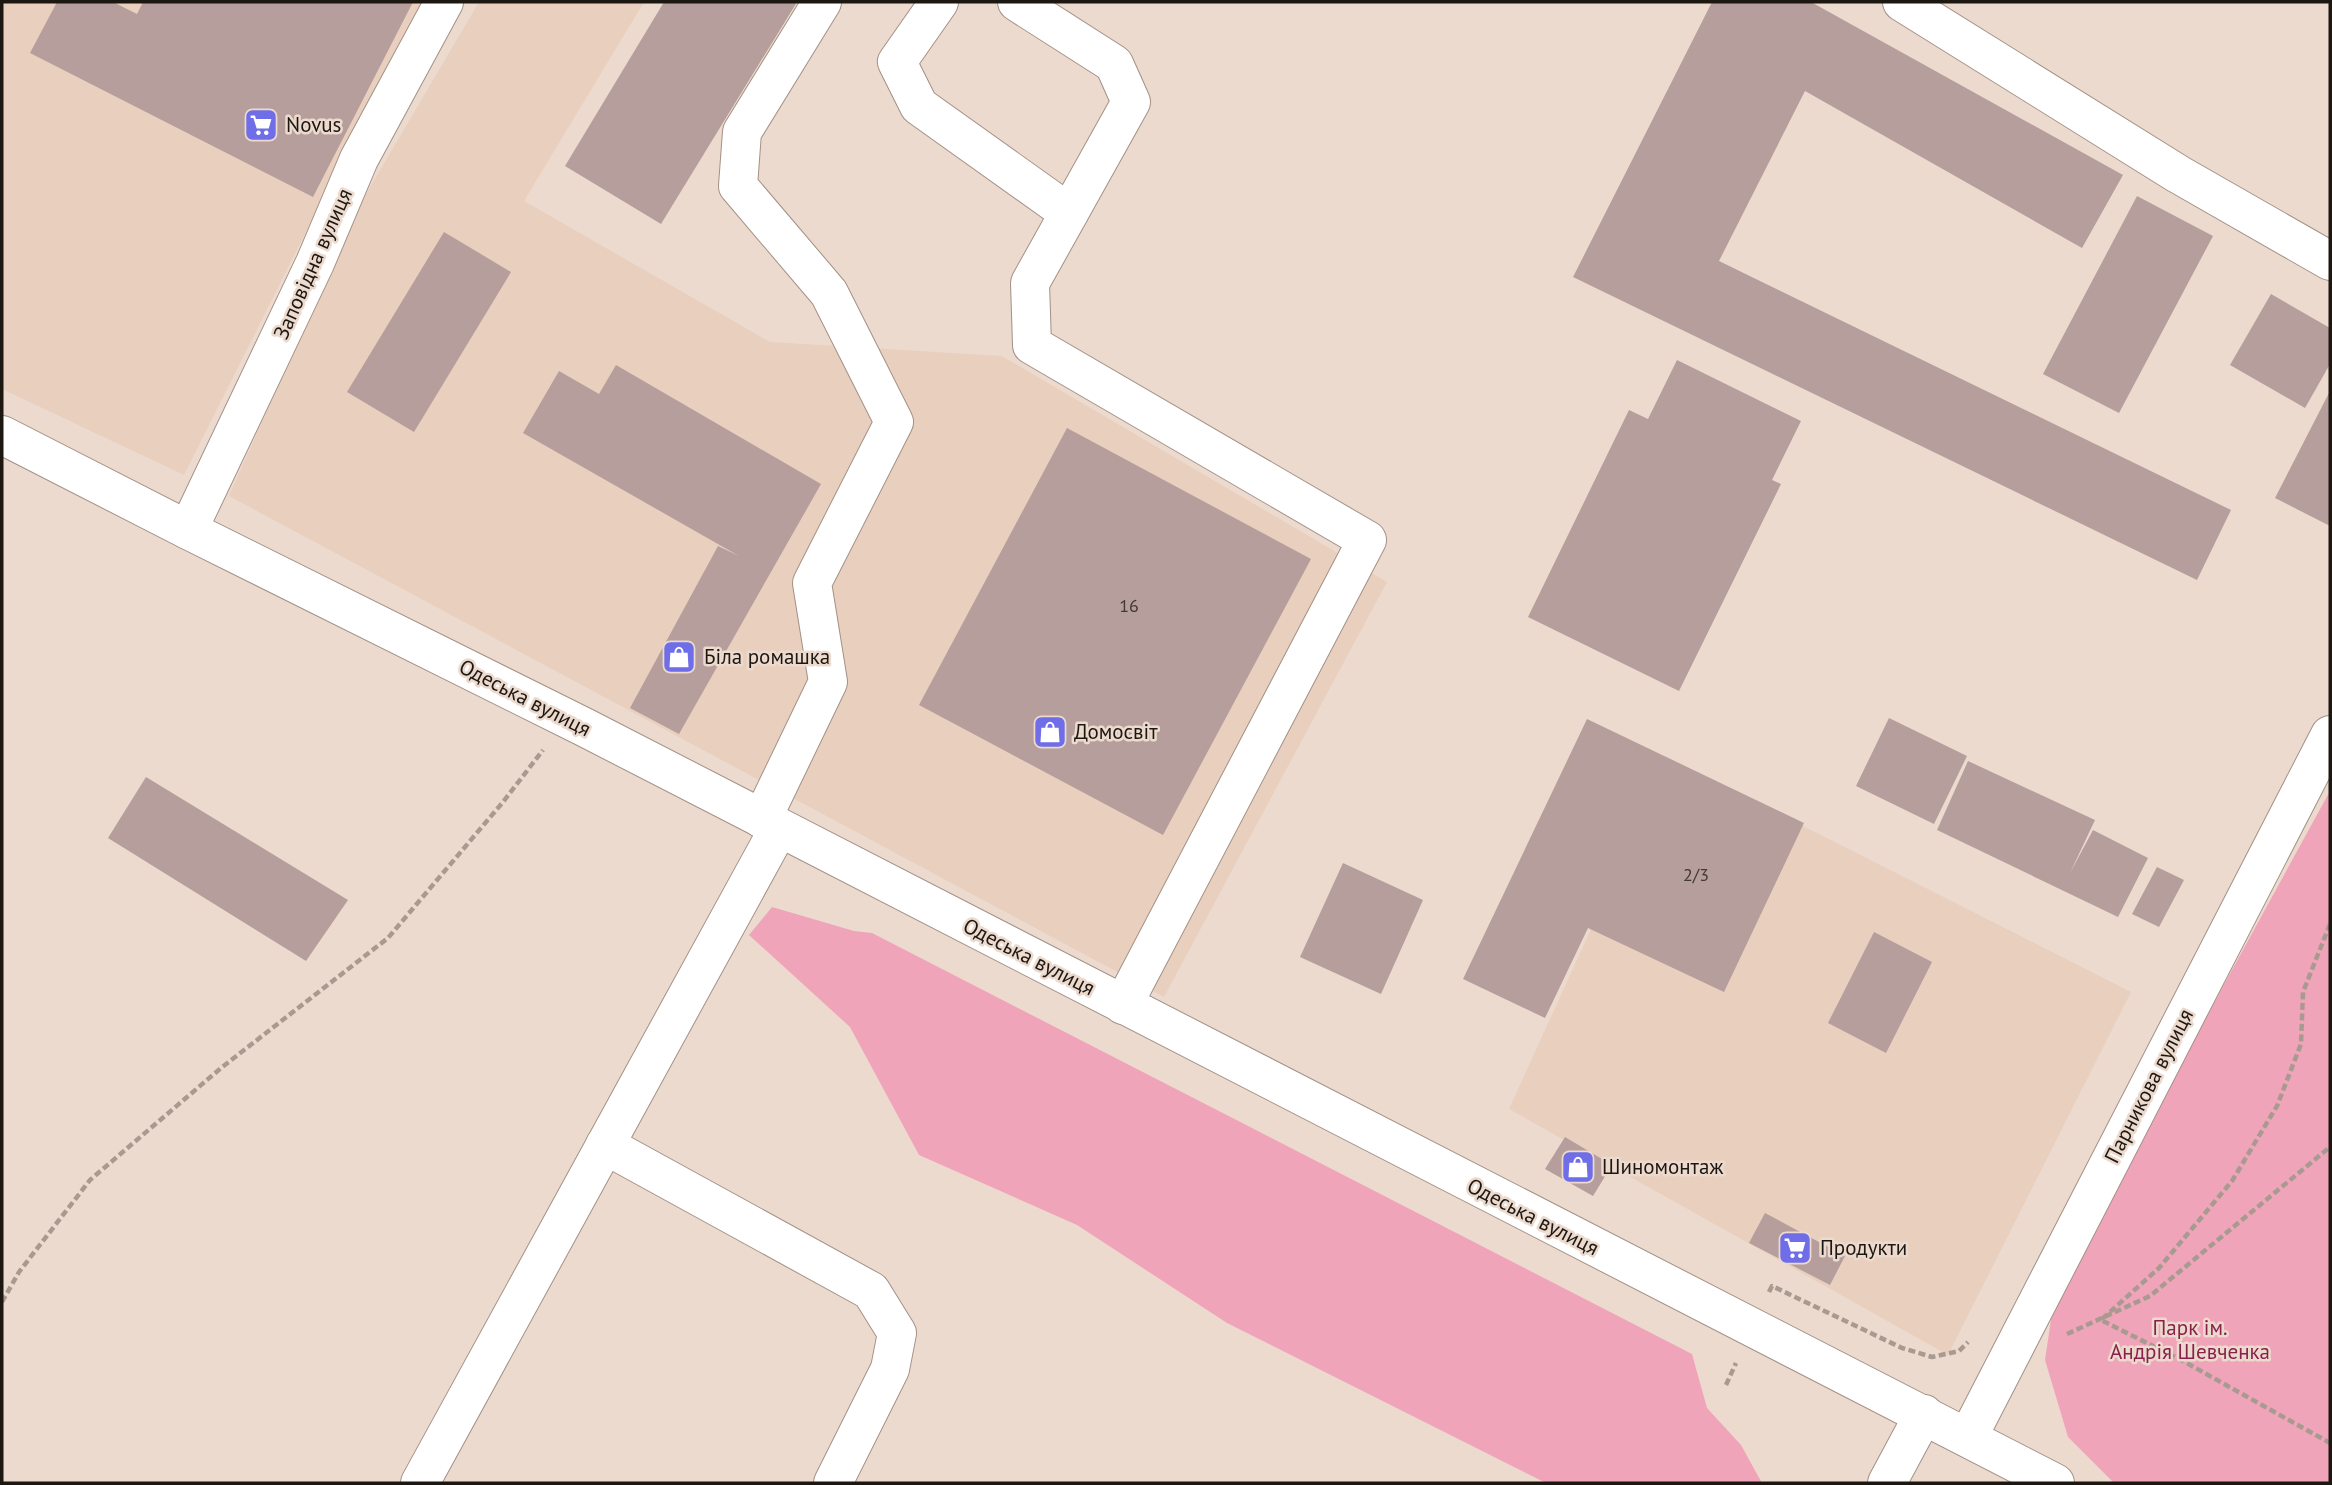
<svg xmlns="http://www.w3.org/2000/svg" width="2332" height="1485" font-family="'PT Sans',sans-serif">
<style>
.built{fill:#e9cfbe}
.green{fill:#f0a4b9}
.building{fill:#b59e9b}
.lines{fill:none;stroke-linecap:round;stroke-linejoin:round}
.minor-casing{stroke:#a39186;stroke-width:40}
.path{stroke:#a89a90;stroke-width:4.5;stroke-dasharray:7 3.5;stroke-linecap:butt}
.minor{stroke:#fff;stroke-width:38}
.labels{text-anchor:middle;stroke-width:5;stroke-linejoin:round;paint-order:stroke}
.number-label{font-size:18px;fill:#433934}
.poi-label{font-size:21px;fill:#1d1712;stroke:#eddace;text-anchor:start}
.street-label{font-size:21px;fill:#1d1712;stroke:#eddace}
.park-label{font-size:21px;fill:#89214a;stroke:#eddace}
</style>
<rect width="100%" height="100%" fill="#eddace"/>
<g class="built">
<path d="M2 2H427L341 162 184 475 2 389Z"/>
<path d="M479 2H644L524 201 770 342 1002 356 1387 582 1164 997 229 496 350 221Z"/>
<path d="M1669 758 2131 992 1948 1355 1509 1109Z"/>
</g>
<g class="green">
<path d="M2330 791V1483H2114L2068 1437 2045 1360 2055 1293Z"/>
<path d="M772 907 854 931 872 933 1692 1354 1707 1408 1741 1445 1762 1483H1546L1227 1323 1077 1225 919 1155 850 1027 749 935Z"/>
</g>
<g class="building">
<path d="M57 2H113L137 14 143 2H413L313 197 30 53Z"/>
<path d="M664 2H797L661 224 565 166Z"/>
<path d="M1712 2H1811L2123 175 2082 248 1805 91 1719 261 2231 510 2197 580 1573 277Z"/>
<path d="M2137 196 2213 236 2119 413 2043 374Z"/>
<path d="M444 232 511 272 414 432 347 392Z"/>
<path d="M2271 294 2330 328V364L2305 408 2230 365Z"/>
<path d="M1677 360 1801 421 1772 480 1781 484 1679 691 1528 617 1629 410 1648 419Z"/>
<path d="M616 365 821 484 679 734 630 708 718 546 739 556 523 433 559 371 599 394Z"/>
<path d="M2330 391V526L2275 498Z"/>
<path d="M1067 428 1311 559 1163 835 919 705Z"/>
<path d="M1889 718 1967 756 1934 824 1856 786Z"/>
<path d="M1587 719 1804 823 1724 992 1588 928 1545 1018 1463 979Z"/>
<path d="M1968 761 2095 820 2070 873 2093 830 2148 858 2118 917 1937 830Z"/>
<path d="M146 777 348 900 306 961 108 838Z"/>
<path d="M1343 863 1423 900 1381 994 1300 957Z"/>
<path d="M2157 867 2184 880 2159 927 2132 914Z"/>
<path d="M1874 932 1932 962 1886 1053 1828 1023Z"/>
<path d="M1565 1137 1612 1165 1593 1196 1545 1169Z"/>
<path d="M1765 1213 1845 1256 1830 1285 1749 1243Z"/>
</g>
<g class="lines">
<defs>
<g id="minor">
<path d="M939 2 897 62 919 106 1069 213"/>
<path d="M1017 2 1114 64 1131 102 1030 283 1032 345 1367 540 1123 1005"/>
<path d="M1902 2 2178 174 2330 261"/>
<path d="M2 435 188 530 584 727 2055 1483"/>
<path d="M188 530 315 263 359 159 444 2"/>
<path d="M762 819 828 682 812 583 894 422 829 293 738 186 742 132 822 2"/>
<path d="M605 1145 871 1291 897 1333 890 1369 833 1483"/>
<path d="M1968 1437 2330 735"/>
<path d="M420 1483 779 828"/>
<path d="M1887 1483 1924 1414"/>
</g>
</defs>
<use href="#minor" class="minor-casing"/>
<g class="path">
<path d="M2330 924 2303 992 2301 1044 2277 1106 2232 1181 2159 1268 2101 1320 2183 1361 2330 1443"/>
<path d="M1769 1292 1772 1286 1902 1348 1932 1357 1959 1351 1968 1342"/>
<path d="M2 1302 19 1272 90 1180 221 1068 388 938 503 802 543 750"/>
<path d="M2067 1334 2150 1296 2330 1147"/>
<path d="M1726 1385 1736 1363"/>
</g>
<use href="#minor" class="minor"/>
</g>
<defs>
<symbol id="supermarket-square" viewBox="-11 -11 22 22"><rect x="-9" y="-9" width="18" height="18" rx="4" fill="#6f6de7" stroke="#eddace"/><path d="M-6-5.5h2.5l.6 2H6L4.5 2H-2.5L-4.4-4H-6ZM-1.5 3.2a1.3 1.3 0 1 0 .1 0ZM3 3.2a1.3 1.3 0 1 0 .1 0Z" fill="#fff"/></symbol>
<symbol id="shop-square" viewBox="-11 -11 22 22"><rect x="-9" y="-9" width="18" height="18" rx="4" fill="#6f6de7" stroke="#eddace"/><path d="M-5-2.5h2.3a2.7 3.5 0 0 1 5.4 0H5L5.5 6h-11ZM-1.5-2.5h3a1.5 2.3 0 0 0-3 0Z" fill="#fff"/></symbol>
</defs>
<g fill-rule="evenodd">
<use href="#supermarket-square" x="242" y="106" width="38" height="38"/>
<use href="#shop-square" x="660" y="638" width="38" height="38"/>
<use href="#shop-square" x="1031" y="713" width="38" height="38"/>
<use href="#shop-square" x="1559" y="1148" width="38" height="38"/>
<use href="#supermarket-square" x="1776" y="1229" width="38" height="38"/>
</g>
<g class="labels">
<g class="number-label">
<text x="1129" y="612">16</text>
<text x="1696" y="881">2/3</text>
</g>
<g class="poi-label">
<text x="286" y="132">Novus</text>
<text x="704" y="664">Біла ромашка</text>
<text x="1074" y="739">Домосвіт</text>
<text x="1602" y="1174">Шиномонтаж</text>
<text x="1820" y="1255">Продукти</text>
</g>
<g class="street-label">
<text transform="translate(313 264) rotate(-66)" y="7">Заповідна вулиця</text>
<text transform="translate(525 698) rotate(27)" y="7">Одеська вулиця</text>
<text transform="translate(1029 957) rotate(27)" y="7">Одеська вулиця</text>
<text transform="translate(2149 1086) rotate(-63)" y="7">Парникова вулиця</text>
<text transform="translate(1533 1217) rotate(27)" y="7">Одеська вулиця</text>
</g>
<g class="park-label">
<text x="2190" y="1335">Парк ім.<tspan x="2190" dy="24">Андрія Шевченка</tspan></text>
</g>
</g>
<rect width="2332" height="1485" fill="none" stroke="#1d1712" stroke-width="7"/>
</svg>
